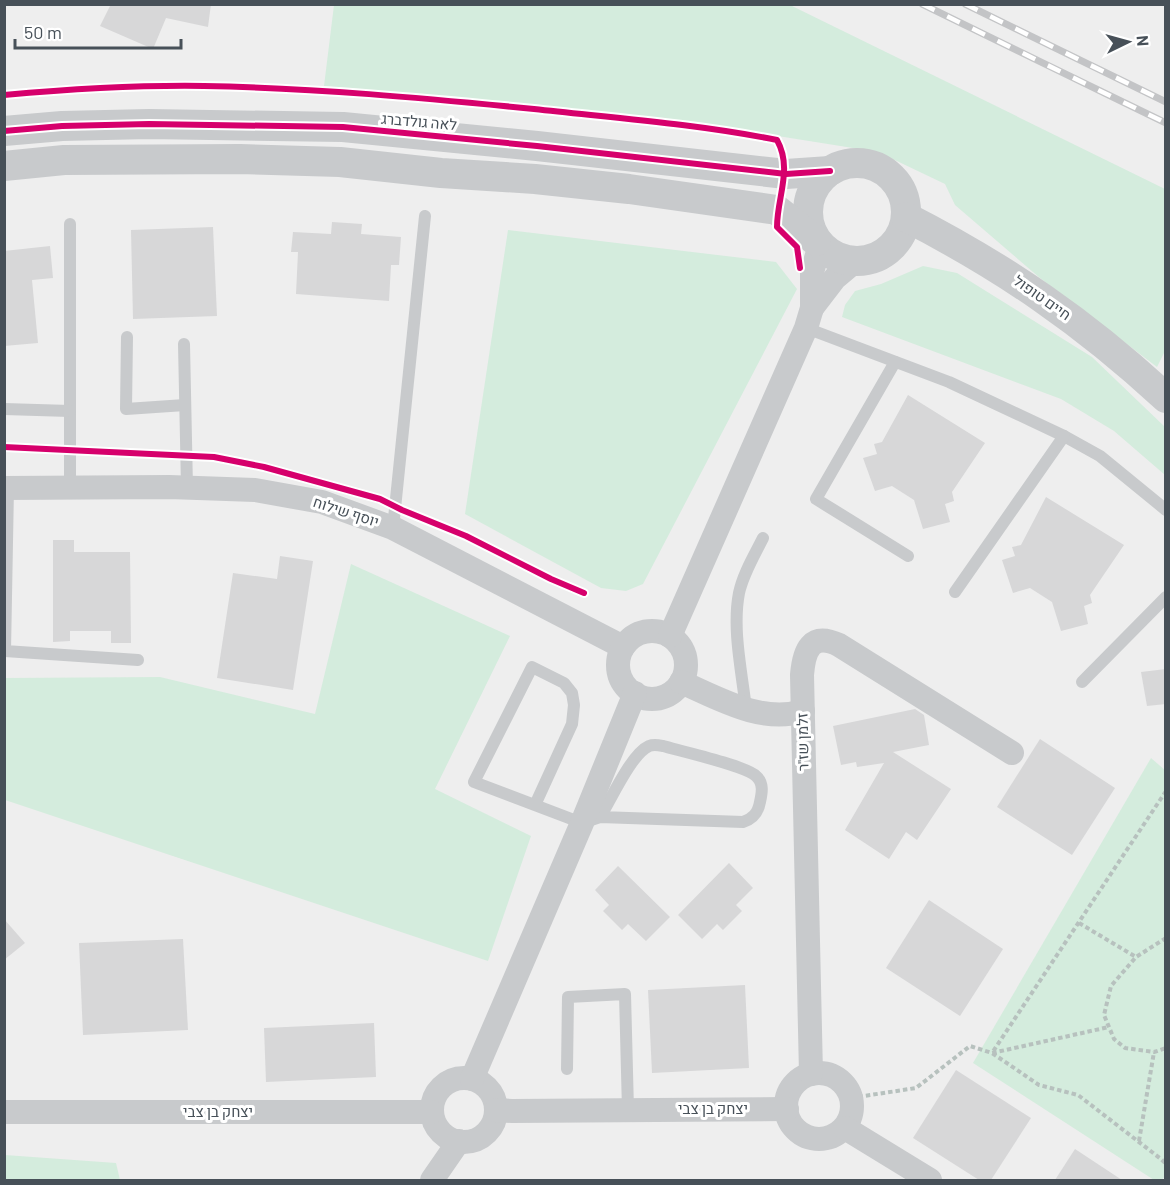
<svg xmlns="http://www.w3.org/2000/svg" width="1170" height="1185" font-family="Barlow,Heebo,sans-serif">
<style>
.green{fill:#d4ecdd}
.building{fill:#d7d7d8}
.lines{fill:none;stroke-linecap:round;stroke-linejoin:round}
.path{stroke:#b7c1be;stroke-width:4;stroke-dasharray:4.5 3;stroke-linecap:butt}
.service{stroke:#c8cacc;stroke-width:12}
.minor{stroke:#c8cacc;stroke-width:24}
.tertiary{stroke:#c8cacc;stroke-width:30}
.rail-casing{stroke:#c3c4c6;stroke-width:7}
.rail{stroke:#fff;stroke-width:4.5;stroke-dasharray:14;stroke-linecap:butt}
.cycleway-casing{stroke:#fff;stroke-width:10}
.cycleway{stroke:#d6006c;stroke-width:6}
.labels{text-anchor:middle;stroke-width:6;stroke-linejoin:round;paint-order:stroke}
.street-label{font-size:15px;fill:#475058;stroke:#fff}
</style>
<rect width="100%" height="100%" fill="#eee"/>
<g class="green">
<path d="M334 5H790L1165 189V351L1157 367 1040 278 955 205 945 184 878 152 734 129 500 102 324 86Z"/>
<path d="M508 230 776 262 797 289 643 584 626 591 601 588 465 514Z"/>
<path d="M923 266 957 273 1092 357 1165 427V475L1114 431 1061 399 842 317 845 305 855 291 881 284Z"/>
<path d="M351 564 510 636 435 789 531 836 488 961 5 800V678L160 677 315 714Z"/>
<path d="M1151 758 1166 771V1176L1161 1180H1154L973 1063Z"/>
<path d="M5 1155 116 1163 120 1180H5Z"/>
</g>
<g class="building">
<path d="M111 4H211L208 27 166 18 153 49 100 26Z"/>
<path d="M332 222 362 224 361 234 401 237 399 265H391L389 301 296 294 298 252H291L293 232 331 234Z"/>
<path d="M213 227 217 316 133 319 131 230Z"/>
<path d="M50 246 53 278 32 280 38 343 4 346V251Z"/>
<path d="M908 395 985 443 952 492 954 501 945 504 950 522 923 529 914 500 892 486 875 491 863 458 877 454 874 444 882 442Z"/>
<path d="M1046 497 1124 545 1090 595 1092 603 1084 606 1088 624 1061 631 1052 602 1030 588 1013 593 1002 560 1015 556 1012 547 1021 545Z"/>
<path d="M53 540H74V552H130L131 643H111V631H70V641L53 642Z"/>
<path d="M280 556 313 561 293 690 217 678 233 573 277 579Z"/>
<path d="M1166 669V704L1147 706 1141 672Z"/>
<path d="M915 709 924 715 929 745 893 752 951 789 917 840 906 832 889 859 845 830 884 763 857 767 856 762 841 765 833 726Z"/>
<path d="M1040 739 1115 788 1072 855 997 807Z"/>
<path d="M729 863 753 888 736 905 742 911 723 930 717 924 702 939 678 915Z"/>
<path d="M618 866 670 917 646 941 628 924 622 930 603 911 609 905 595 890Z"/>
<path d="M929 900 1003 949 960 1016 886 968Z"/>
<path d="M4 919 25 943 4 960Z"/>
<path d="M183 939 188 1030 83 1035 79 943Z"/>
<path d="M745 985 749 1068 652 1073 648 990Z"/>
<path d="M374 1023 376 1077 266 1082 264 1028Z"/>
<path d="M956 1070 1031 1118 991 1180H979L913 1138Z"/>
<path d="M1075 1149 1122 1180H1055Z"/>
</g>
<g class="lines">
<g class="path">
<path d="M1166 791 992 1053 1039 1085 1078 1095 1161 1159 1166 1164"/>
<path d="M1079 923 1136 957"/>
<path d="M1166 938 1136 957 1111 986 1104 1015 1114 1039 1125 1048 1154 1052 1166 1048"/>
<path d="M851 1098 916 1088 970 1046 992 1053 1109 1027"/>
<path d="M1139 1141 1154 1052"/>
</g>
<g class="service">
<path d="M70 224V487"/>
<path d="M806 328 949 382 1064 436 1100 456 1166 510"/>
<path d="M127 337 126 409 185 405"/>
<path d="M184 344 187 488"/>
<path d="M895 362 816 499 908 556"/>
<path d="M4 409 70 411"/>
<path d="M8 488 5 651 138 660"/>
<path d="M393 528 425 216"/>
<path d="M955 592 1064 436"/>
<path d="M1082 682 1166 597"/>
<path d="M746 709C742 673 732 629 739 593 743 574 754 556 763 538"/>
<path d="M535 805 572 724 574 705 572 693 564 683 532 667 474 782 582 823 600 817 743 822C753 819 758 813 760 802 762 793 764 783 756 776 746 766 681 751 663 746 658 745 654 744 649 746 631 754 611 800 600 817"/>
<path d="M567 1069 568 997 625 994 628 1110"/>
</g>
<g class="minor">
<path d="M812 308 835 278 854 262"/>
<path d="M4 488 169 487 255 490 322 502 393 528 623 647"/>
<circle cx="652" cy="665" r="34"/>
<path d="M670 636 806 328 812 308V272L820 245"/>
<path d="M681 682C718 698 761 724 803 711"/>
<circle cx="819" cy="1106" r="33"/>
<path d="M811 1074 802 675C804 650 811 632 839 645L1012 753"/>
<circle cx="464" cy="1110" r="32"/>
<path d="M472 1079 582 823 635 693"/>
<path d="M496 1110 512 1111 787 1109"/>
<path d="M4 1112H432"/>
<path d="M845 1128 930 1180"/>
<path d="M432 1180 459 1141"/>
</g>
<g class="tertiary">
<path d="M4 131 62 126 149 124 343 127 537 146 786 174 830 171"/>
<circle cx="857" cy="212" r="49"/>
<path d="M4 166 64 160 240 159 340 162 441 173 535 179 629 189 777 210 816 241"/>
<path d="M906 217C1004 267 1085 323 1166 398"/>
</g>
<defs>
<g id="rail">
<path d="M922 4 1166 123"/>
<path d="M965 4 1166 102"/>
</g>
</defs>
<use href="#rail" class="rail-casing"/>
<use href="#rail" class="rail"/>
<defs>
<g id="cycleway">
<path d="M4 95C71 89 137 85 204 86 314 88 424 98 534 109 615 118 697 124 777 140 793 169 777 197 777 227L797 247 800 268"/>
<path d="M4 131 62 126 149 124 343 127 537 146 786 174 830 171"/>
<path d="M4 447 214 457 264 467 380 499 402 510 466 536 551 579 584 593"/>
</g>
</defs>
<use href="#cycleway" class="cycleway-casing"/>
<use href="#cycleway" class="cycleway"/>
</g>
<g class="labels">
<g class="street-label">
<text transform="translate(419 122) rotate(5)" y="5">לאה גולדברג</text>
<text transform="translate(1042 298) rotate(35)" y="5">חיים טופול</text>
<text transform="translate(346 512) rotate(18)" y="5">יוסף שילוח</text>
<text transform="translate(803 742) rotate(-91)" y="5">זלמן שז"ר</text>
<text x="713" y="1114">יצחק בן צבי</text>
<text x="218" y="1117">יצחק בן צבי</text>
</g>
</g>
<rect width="1170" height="1185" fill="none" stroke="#475058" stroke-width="12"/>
<g transform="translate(1128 42) rotate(85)" stroke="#ffffff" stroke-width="4.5" paint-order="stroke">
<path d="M0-4.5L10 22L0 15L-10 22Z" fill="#475058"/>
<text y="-9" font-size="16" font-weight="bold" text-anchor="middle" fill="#475058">N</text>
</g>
<path d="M15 39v9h166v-9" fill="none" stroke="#475058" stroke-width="3"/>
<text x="24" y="39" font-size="18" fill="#475058" stroke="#ffffff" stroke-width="4.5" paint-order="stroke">50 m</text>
</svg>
